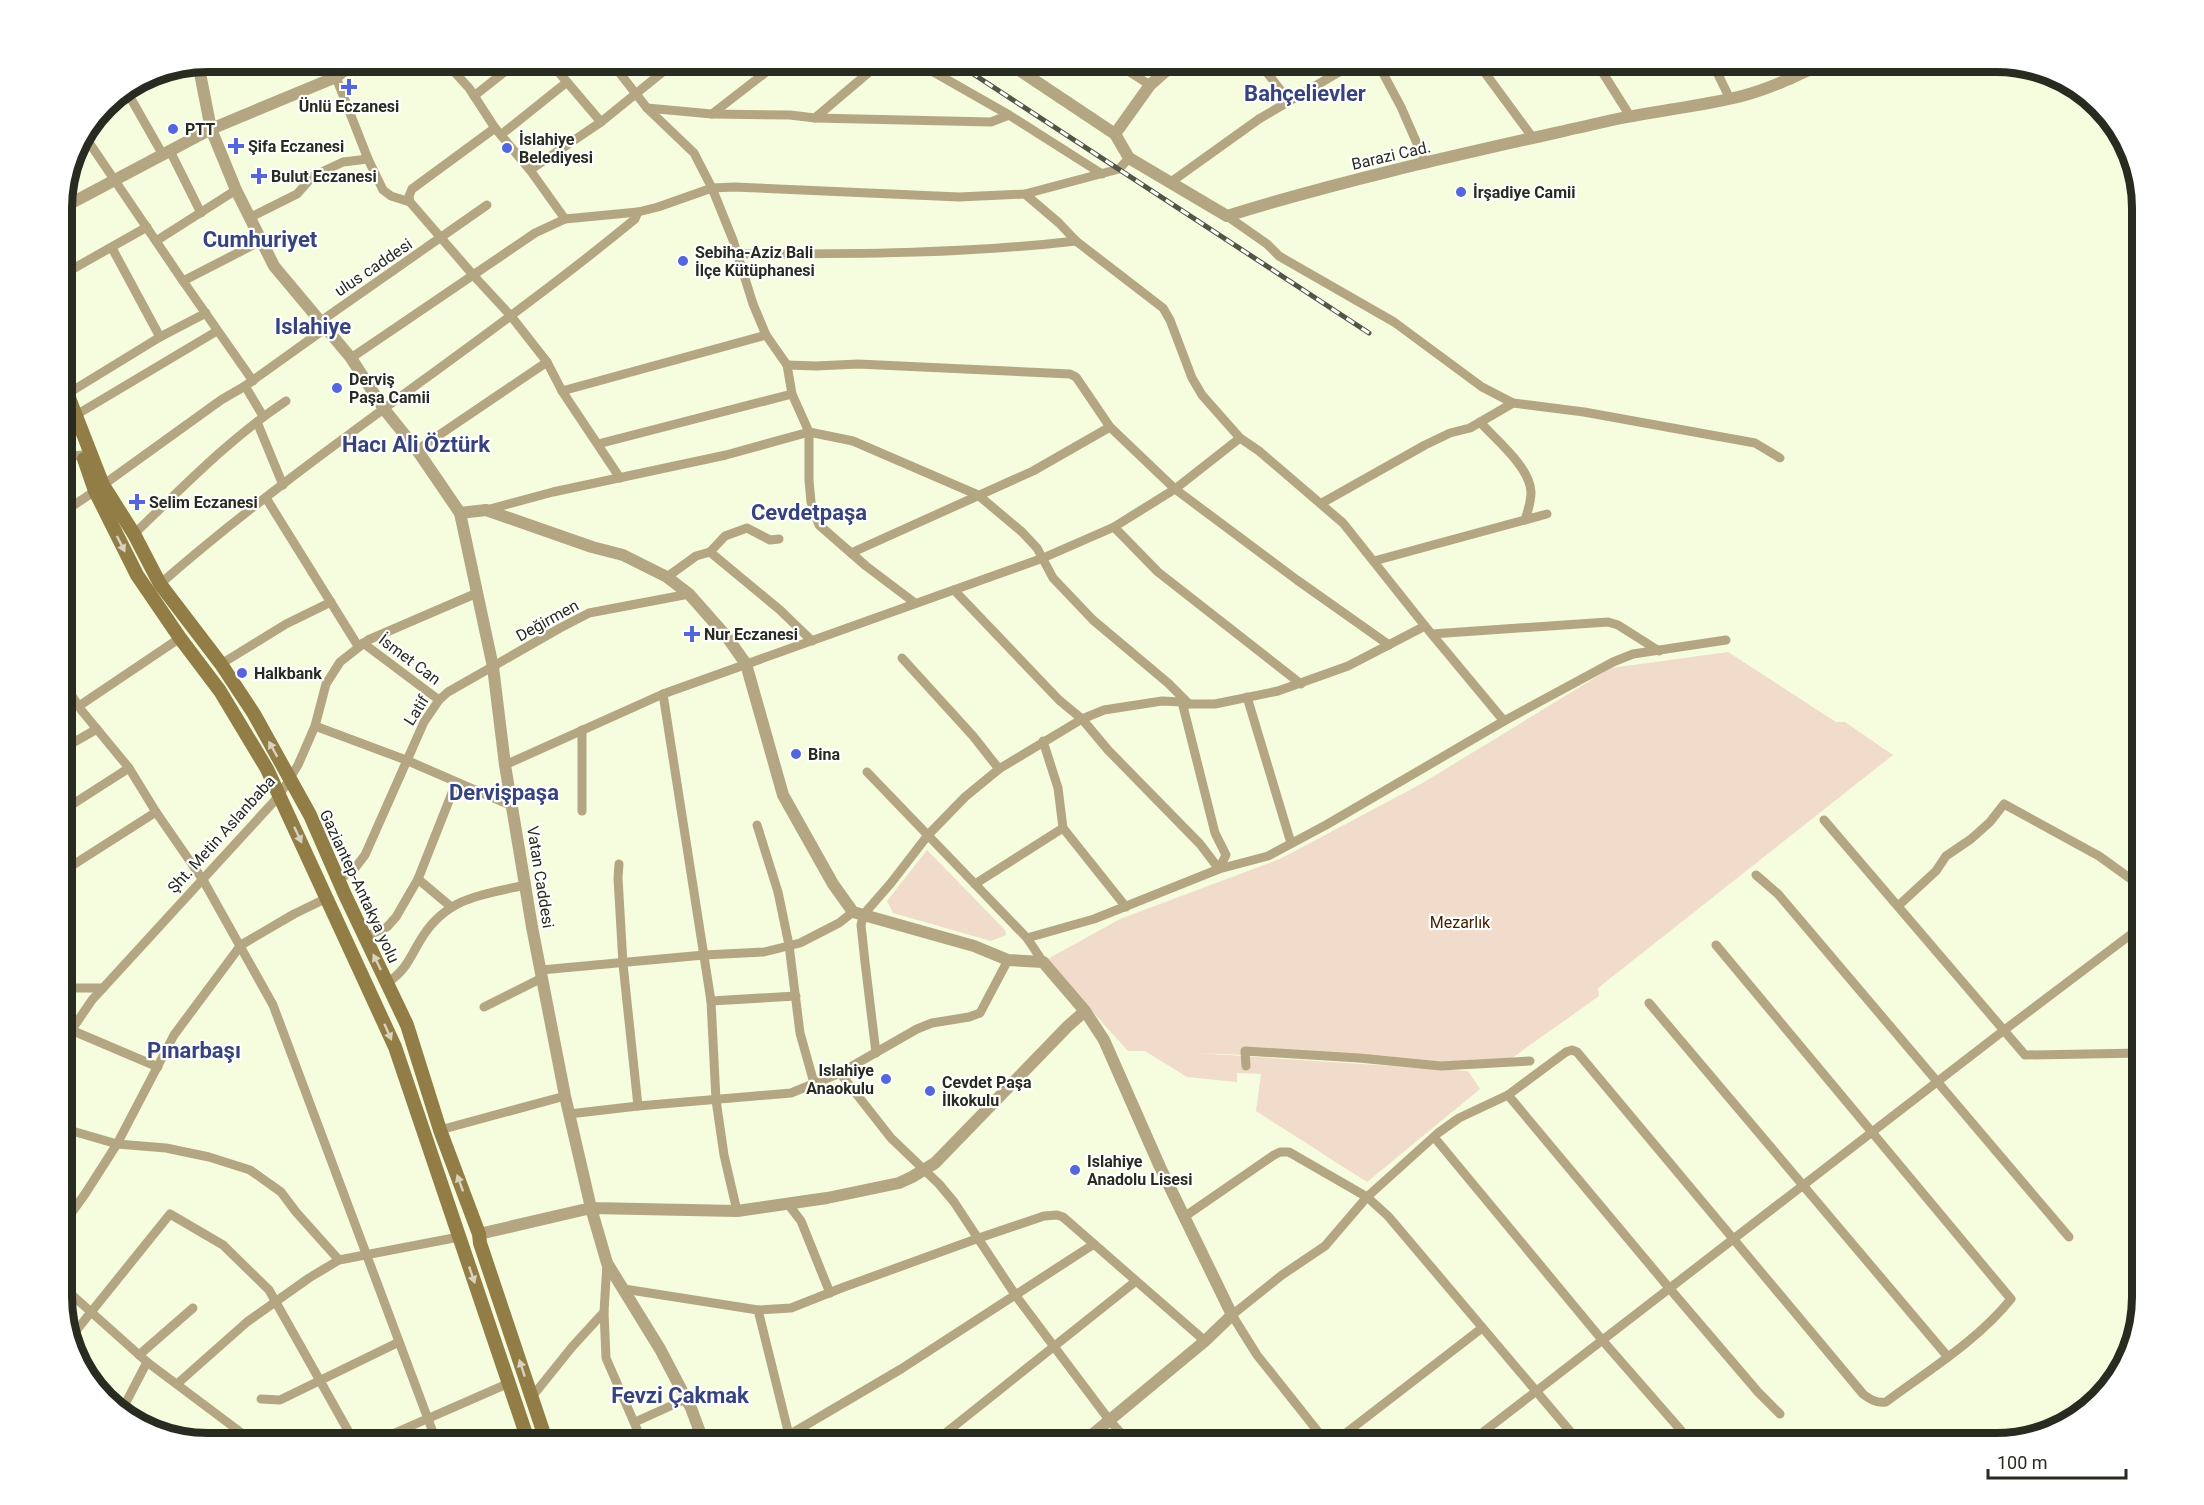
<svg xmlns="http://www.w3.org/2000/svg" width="2204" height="1505" font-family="Roboto,sans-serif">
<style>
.green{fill:#f1dbca}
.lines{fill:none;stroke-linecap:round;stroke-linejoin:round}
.minor{stroke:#b4a682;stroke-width:9}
.tertiary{stroke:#b4a682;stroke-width:12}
.secondary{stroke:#927d46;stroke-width:14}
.rail-casing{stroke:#515546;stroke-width:5}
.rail{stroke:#fff;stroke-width:3;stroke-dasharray:9;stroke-linecap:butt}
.oneway{fill:#d9d2be}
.poi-dot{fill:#5366dc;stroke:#fff;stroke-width:2}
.labels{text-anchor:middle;stroke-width:4.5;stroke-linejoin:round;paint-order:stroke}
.poi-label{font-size:16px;font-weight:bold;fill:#282b20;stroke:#fff;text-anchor:start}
.street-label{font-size:16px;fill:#282b20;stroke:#fff}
.park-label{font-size:16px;fill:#442201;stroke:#fff}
.district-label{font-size:22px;font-weight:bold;fill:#37437f;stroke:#fff}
.rim{fill:none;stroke:#282b20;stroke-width:8}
</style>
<rect width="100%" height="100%" fill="#f5fdde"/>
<g class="green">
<path d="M1728 652 1836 722H1845L1893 755 1598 988 1599 996 1502 1065 1196 1053 1468 1071 1480 1089 1367 1182 1256 1111 1261 1074 1237 1073V1082L1187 1077 1145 1051H1128L1046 960 1120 919 1280 859 1421 784 1611 668Z"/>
<path d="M927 850 1005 930 1006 935 991 941 893 913 887 901Z"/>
</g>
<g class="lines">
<g class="minor">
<path d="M330 62 368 159 383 190 391 196 410 202"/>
<path d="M550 62 601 122"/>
<path d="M611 62 647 108 694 153 712 188 733 240 753 304 766 335 787 365 792 394 809 432V480L811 502 819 525 866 566 915 603"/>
<path d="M916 62 1009 115 1102 174"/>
<path d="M1114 62 1150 85"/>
<path d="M1259 62 1288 100"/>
<path d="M1377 62 1401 107 1426 164"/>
<path d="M1477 62 1533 138"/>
<path d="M1596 62 1630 116"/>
<path d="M1712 62 1730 99"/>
<path d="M1780 62 1791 80"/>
<path d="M448 65 469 88 495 128 530 170 565 219"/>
<path d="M126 90 163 155"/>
<path d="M474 96 517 62"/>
<path d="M647 108 712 114 790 115 815 118 991 122 1009 115"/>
<path d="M712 114 779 62"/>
<path d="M815 118 881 62"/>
<path d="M495 128 412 189 409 196 410 202 474 276 511 316 547 362 562 391 620 478"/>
<path d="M502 134 567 82"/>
<path d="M84 135 183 281 261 241"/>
<path d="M170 151 201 213"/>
<path d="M530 170 601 122 675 62"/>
<path d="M1171 182 1259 119 1356 62"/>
<path d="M1025 194 1059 223 1076 241 1163 308 1170 320 1192 378 1202 395 1240 438 1259 451 1343 523 1425 626 1504 721"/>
<path d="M1227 216 1267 244 1279 256 1394 322 1482 387 1513 403"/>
<path d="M249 218 297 194 313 176 343 162 368 159"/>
<path d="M156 241 236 190"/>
<path d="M112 248 160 337"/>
<path d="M737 254C850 254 964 254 1076 241"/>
<path d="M62 275 147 227"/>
<path d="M183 281 253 381"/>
<path d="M321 321 487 205"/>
<path d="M351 358 535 233 565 219 638 212 658 207 712 188 734 187 959 197 1025 194 1119 169 1129 158"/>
<path d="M787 365 816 366 858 364 1070 374 1076 377 1110 427 1175 489 1297 580 1389 645"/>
<path d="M245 386 263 416"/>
<path d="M562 391 766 335"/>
<path d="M67 394 160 337 206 313"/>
<path d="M76 415 217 331"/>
<path d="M257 422 283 485"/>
<path d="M1480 422C1496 440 1530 467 1531 492 1531 501 1528 511 1525 520"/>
<path d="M598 444 792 394"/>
<path d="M417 450 547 362"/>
<path d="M62 457 83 455"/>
<path d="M103 485 221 400 245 386 326 328"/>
<path d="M266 498 358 646"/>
<path d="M1322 503 1425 445 1450 433 1470 428 1513 403 1584 412 1755 443 1780 458"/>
<path d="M486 510 553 492 726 455 809 432 853 441 978 495 1022 532 1037 548 1053 578 1093 620 1168 683 1189 704"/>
<path d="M62 513 95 491"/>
<path d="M1114 527 1158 572 1301 684"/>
<path d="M134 534C182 488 230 438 286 401"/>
<path d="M779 539 770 540 747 528 725 536 710 552 780 610 812 641"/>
<path d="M851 553 1033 471 1110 427"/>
<path d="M1374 561 1547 514"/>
<path d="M667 577 696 556 710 552"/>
<path d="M160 584C311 452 481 346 635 219L638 212"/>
<path d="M954 590 1059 700 1082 719 1108 750 1200 844 1219 869 1226 855 1215 833 1182 702"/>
<path d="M1432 634 1608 622 1618 625 1659 651"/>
<path d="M363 643 439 700"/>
<path d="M902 658 973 736 999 769"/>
<path d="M221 664 286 624 331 602"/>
<path d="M62 681 82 711 129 768 156 812 203 880 273 1005 437 1443"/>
<path d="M663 694 711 1001 716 1100 724 1155 737 1211"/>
<path d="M1247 697 1291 843"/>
<path d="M79 706 180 638"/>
<path d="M315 726 406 760 512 806"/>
<path d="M582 730V811"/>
<path d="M1043 741 1058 788 1063 828 1126 907"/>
<path d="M62 749 97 729"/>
<path d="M505 765 663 694 1043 558 1114 527 1175 489 1240 438"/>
<path d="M867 772 1027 938 1043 962"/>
<path d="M62 811 129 768"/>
<path d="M1824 820 2025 1055 2142 1053"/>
<path d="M757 825 778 892 789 945 800 1033 814 1083"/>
<path d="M619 864 618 878 623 964 638 1106"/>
<path d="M62 872 156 812"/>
<path d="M1756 875 1778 894 2069 1237"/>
<path d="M418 879 450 906"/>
<path d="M339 880 355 868 365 855 424 722 439 700 448 692 560 628 589 613 689 594"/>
<path d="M975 884 1063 828"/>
<path d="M1898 906 1936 871 1946 856 1971 839 1990 822 2004 804 2099 856 2142 887"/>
<path d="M365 937 387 927 396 917 418 879 456 783"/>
<path d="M1027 938 1094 919 1219 869 1268 856 1326 825 1504 721 1613 662 1633 654 1726 640"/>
<path d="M541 970 704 955 764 952 800 943 839 923 853 912"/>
<path d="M387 983C408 969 410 956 423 936 448 897 484 894 526 885"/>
<path d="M62 988H103"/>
<path d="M711 1001 796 996"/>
<path d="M1649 1003 1948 1357"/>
<path d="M484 1007 542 978"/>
<path d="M71 1030 158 1067"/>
<path d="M62 1044 92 1000 279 796 298 765 315 726 326 684 340 662 368 640 477 593"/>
<path d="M876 1053 865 962 861 925 864 914 891 883 928 835 965 797 999 769 1082 719 1104 710 1162 701 1182 702 1189 704H1215L1278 691 1348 666 1425 626"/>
<path d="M1246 1066 1245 1051 1359 1058 1441 1066 1530 1061"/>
<path d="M840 1073 891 1138 939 1184 954 1202 1016 1296 1110 1421 1130 1443"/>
<path d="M1508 1095 1670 1289 1758 1392 1780 1414"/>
<path d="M569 1114 638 1106 791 1093 840 1073 917 1029 932 1023 969 1017 980 1013 1008 960"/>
<path d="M62 1128 117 1144 166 1148 209 1157 250 1170 281 1192 296 1212 339 1260"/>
<path d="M440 1130 565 1096"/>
<path d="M1434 1137 1603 1341 1692 1443"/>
<path d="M788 1204 801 1221 830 1293"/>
<path d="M1184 1217 1274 1155 1280 1152H1289L1367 1197 1388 1216 1580 1443"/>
<path d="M62 1226 85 1194 117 1144 174 1035 241 945 294 914 327 898"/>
<path d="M607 1263 604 1312 606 1358 643 1443"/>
<path d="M62 1286 147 1362 255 1443"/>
<path d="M624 1289 758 1310 791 1308 844 1287 979 1238 1044 1216 1057 1215 1063 1217 1205 1341"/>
<path d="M758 1310 791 1443"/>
<path d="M71 1337 170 1214 223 1245 269 1290 355 1443"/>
<path d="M139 1355 193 1308"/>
<path d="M177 1384 247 1322 309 1278 339 1260 459 1237"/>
<path d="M104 1394 139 1422"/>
<path d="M531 1398 572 1347 604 1312"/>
<path d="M261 1399 280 1400 399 1342"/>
<path d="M121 1412 147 1362"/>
<path d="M635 1422 686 1399"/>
<path d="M789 1435 901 1369 1094 1244"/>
<path d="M372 1443 509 1383"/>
<path d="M933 1443 1136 1281"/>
<path d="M1304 1443 1317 1431"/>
<path d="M1327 1443 1257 1355 1232 1315 1282 1275 1325 1246 1367 1197 1438 1133 1459 1118 1508 1095 1566 1052 1572 1050 1577 1052 1863 1394C1871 1400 1876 1403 1886 1402 1929 1370 1977 1341 2011 1299L1716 945"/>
<path d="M1333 1443 1482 1328"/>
<path d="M1469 1443 2003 1031 2142 926"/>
</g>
<g class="tertiary">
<path d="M1007 62 1115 134 1129 158 1227 216C1352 177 1480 150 1608 121 1652 111 1698 107 1742 96 1772 88 1798 75 1826 62"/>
<path d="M198 63 211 129 236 190 274 266 351 358 384 409 417 450 460 513 493 667 505 765 532 927 565 1096 591 1208 737 1211 827 1198 899 1183 912 1177 935 1163 1068 1026 1085 1011"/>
<path d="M1115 134 1150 85 1176 62"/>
<path d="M62 208 211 129 336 77 356 62"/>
<path d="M460 513 486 510 592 547 623 555 667 577 689 594 727 637 746 664 783 795 833 884 853 912 974 946 1008 960 1043 962 1085 1011 1104 1040 1160 1167 1232 1315 1205 1341 1082 1443"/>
<path d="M479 1234 591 1208 607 1263 660 1349 691 1408 704 1443"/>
</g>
<g class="secondary">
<path d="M62 380 103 485 134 534 160 584 221 664 254 714 310 815 345 895 407 1025 440 1130 479 1234 480 1243 547 1443"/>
<path d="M84 459 95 491 137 575 180 638 220 691 267 769 395 1047 529 1443"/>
</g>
<defs>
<path id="rail" d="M955 62 1369 333"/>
</defs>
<use href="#rail" class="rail-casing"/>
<use href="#rail" class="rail"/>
</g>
<defs><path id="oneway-solid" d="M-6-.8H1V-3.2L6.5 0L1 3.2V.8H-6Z" transform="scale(1.5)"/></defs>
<g class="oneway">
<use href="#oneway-solid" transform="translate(121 544) rotate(63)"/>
<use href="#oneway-solid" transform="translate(273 749) rotate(-119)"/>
<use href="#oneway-solid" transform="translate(298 835) rotate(65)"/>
<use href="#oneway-solid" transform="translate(377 962) rotate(-116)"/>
<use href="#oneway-solid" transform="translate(388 1032) rotate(66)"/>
<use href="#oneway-solid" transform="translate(460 1183) rotate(-110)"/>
<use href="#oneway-solid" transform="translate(472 1275) rotate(71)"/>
<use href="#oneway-solid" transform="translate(522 1368) rotate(-108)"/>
</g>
<g class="poi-dot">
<path d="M346 78h6v6h6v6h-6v6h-6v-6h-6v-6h6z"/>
<circle cx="173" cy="129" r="6"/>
<path d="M233 137h6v6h6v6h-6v6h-6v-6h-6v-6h6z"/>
<circle cx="507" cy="148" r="6"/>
<path d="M256 167h6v6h6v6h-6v6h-6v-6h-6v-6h6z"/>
<circle cx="1461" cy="192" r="6"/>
<circle cx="683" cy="261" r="6"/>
<circle cx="337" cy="388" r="6"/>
<path d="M134 493h6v6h6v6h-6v6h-6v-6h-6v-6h6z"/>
<path d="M689 625h6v6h6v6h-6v6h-6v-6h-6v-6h6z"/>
<circle cx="242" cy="673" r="6"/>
<circle cx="796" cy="754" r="6"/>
<circle cx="886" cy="1079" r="6"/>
<circle cx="930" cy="1091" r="6"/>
<circle cx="1075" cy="1170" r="6"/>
</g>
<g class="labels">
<g class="poi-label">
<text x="349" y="112" text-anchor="middle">Ünlü Eczanesi</text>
<text x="185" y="135">PTT</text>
<text x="519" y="145">İslahiye<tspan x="519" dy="18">Belediyesi</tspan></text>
<text x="248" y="152">Şifa Eczanesi</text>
<text x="271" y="182">Bulut Eczanesi</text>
<text x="1473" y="198">İrşadiye Camii</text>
<text x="695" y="258">Sebiha-Aziz Bali<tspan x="695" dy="18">İlçe Kütüphanesi</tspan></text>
<text x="349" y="385">Derviş<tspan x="349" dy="18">Paşa Camii</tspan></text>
<text x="149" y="508">Selim Eczanesi</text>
<text x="704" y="640">Nur Eczanesi</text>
<text x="254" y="679">Halkbank</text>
<text x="808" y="760">Bina</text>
<text x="874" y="1076" text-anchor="end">Islahiye<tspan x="874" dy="18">Anaokulu</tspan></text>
<text x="942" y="1088">Cevdet Paşa<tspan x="942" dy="18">İlkokulu</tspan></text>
<text x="1087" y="1167">Islahiye<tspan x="1087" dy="18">Anadolu Lisesi</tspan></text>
</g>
<g class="street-label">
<text transform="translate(1391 155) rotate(-13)" y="6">Barazi Cad.</text>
<text transform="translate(373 267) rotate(-34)" y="6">ulus caddesi</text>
<text transform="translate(547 620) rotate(-29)" y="6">Değirmen</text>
<text transform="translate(410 659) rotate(37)" y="6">İsmet Can</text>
<text transform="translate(416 710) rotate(-58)" y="6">Latif</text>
<text transform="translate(221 834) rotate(-48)" y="6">Şht. Metin Aslanbaba</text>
<text transform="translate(541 877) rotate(81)" y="6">Vatan Caddesi</text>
<text transform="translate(360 886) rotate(65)" y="6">Gaziantep-Antakya yolu</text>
</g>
<g class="park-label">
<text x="1460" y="928">Mezarlık</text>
</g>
<g class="district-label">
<text x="1305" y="101">Bahçelievler</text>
<text x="260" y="247">Cumhuriyet</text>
<text x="313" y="334">Islahiye</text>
<text x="416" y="452">Hacı Ali Öztürk</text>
<text x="809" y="520">Cevdetpaşa</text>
<text x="504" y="800">Dervişpaşa</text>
<text x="194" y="1058">Pınarbaşı</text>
<text x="680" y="1403">Fevzi Çakmak</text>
</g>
</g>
<path d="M0 0H2204V1505H0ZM208 72H1996A136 136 0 0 1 2132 208V1297A136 136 0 0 1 1996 1433H208A136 136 0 0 1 72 1297V208A136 136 0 0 1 208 72Z" fill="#fff" fill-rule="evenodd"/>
<path class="rim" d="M208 72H1996A136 136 0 0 1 2132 208V1297A136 136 0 0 1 1996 1433H208A136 136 0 0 1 72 1297V208A136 136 0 0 1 208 72Z"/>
<path d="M1988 1469v9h138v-9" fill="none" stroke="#282b20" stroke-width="3"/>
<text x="1997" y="1469" font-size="18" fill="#282b20" stroke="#ffffff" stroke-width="4.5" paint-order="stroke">100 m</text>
</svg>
